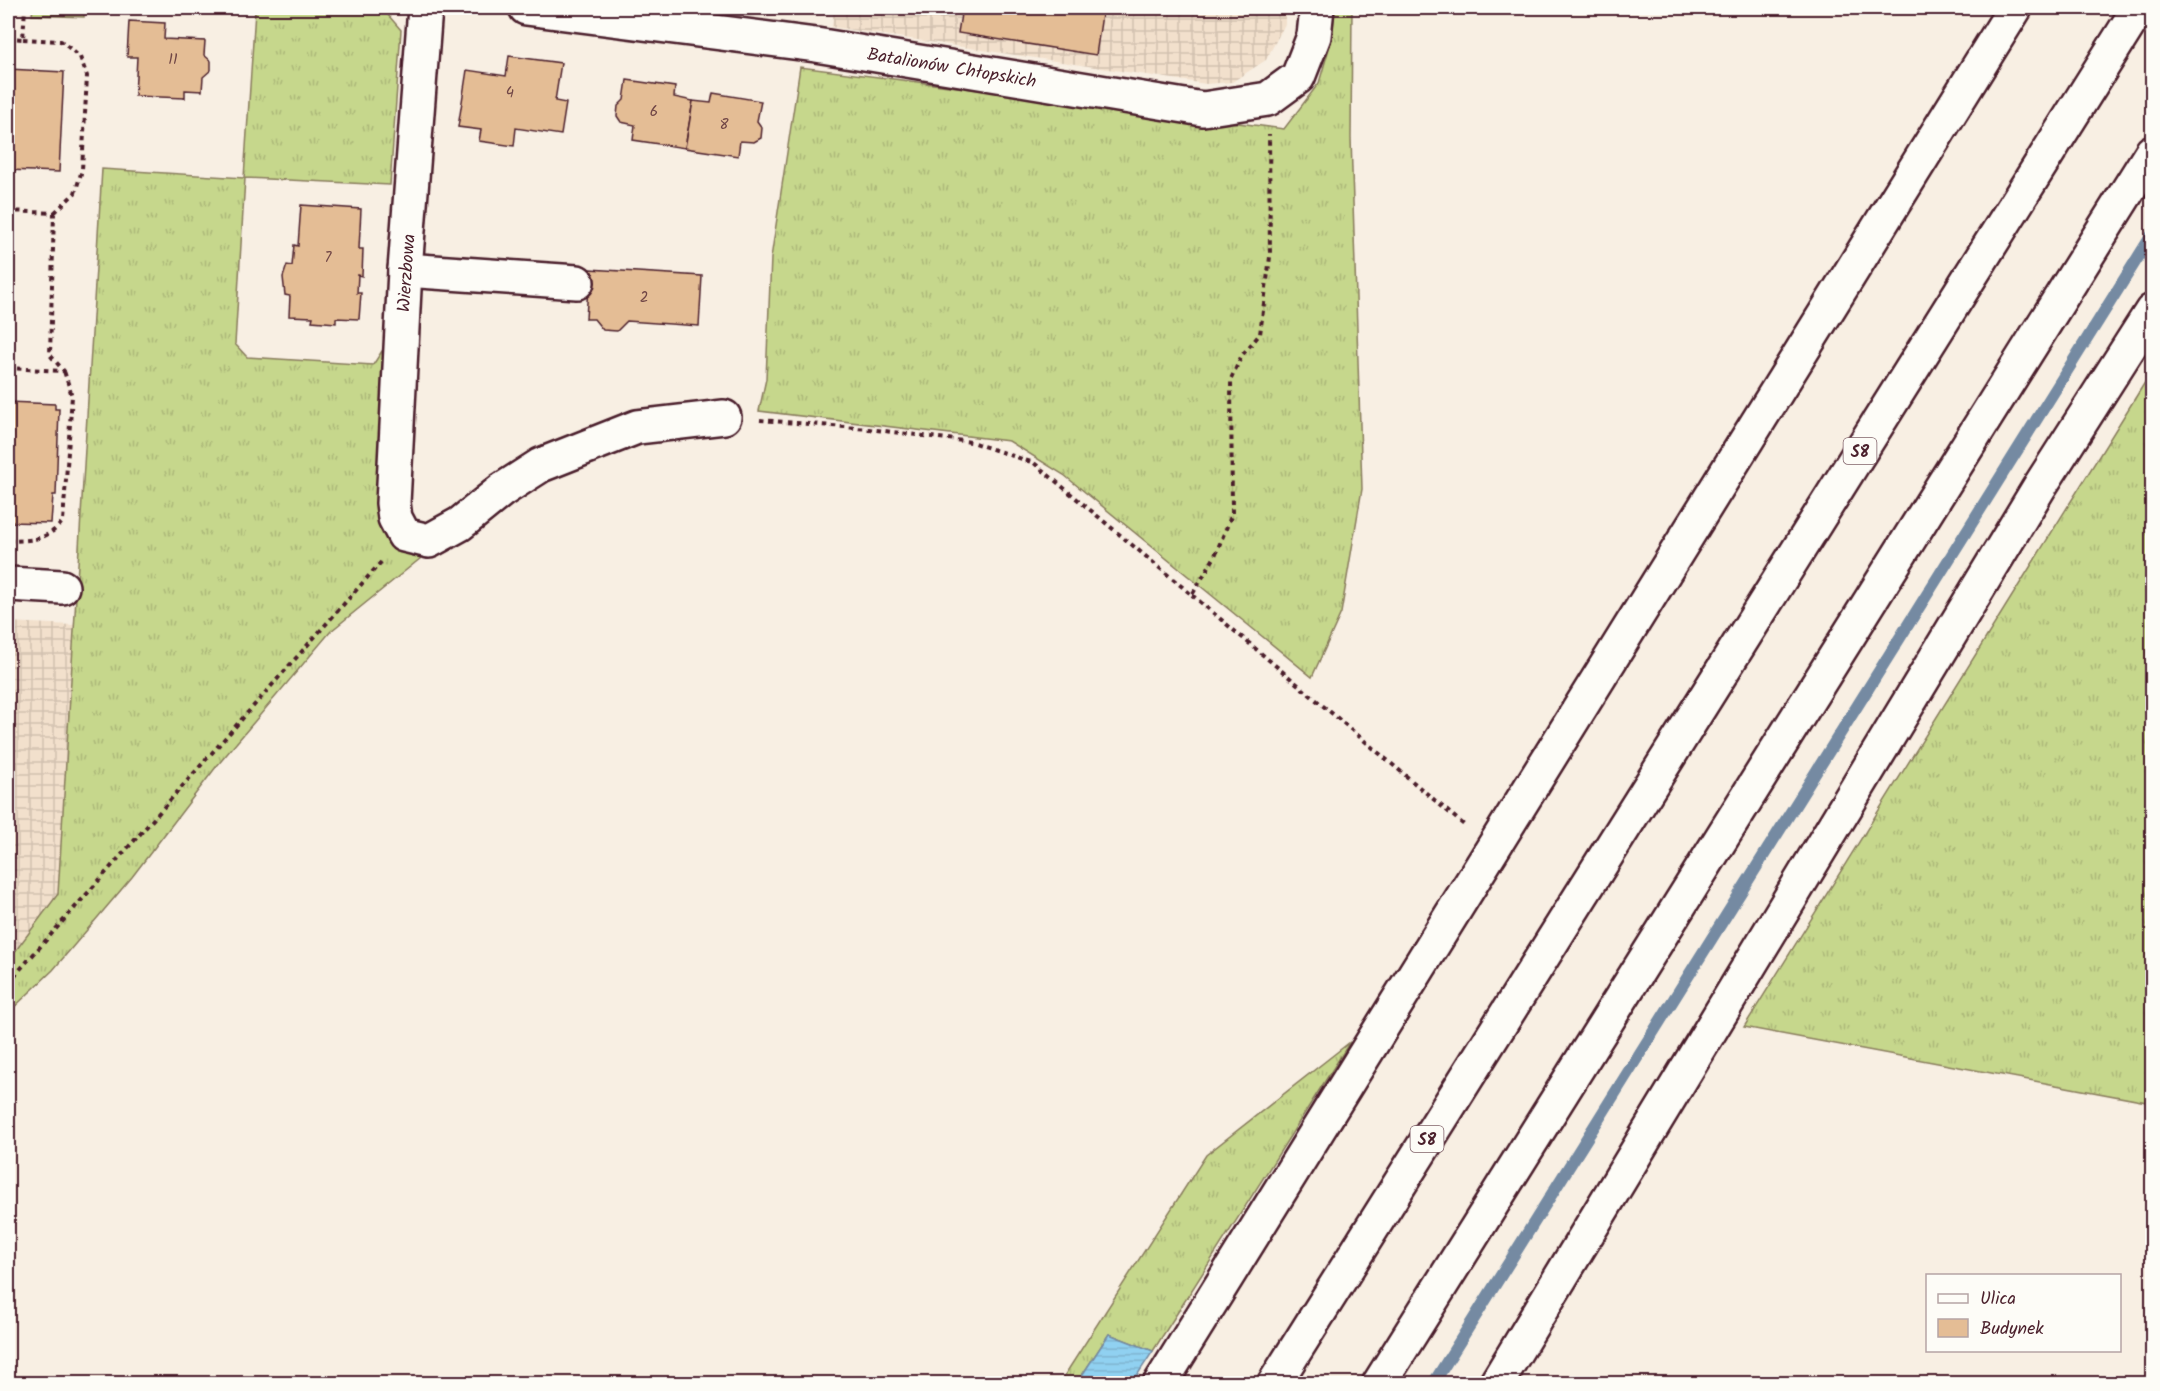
<svg xmlns="http://www.w3.org/2000/svg" width="2160" height="1391" font-family="Kalam,sans-serif">
<style>
.industrial{fill:url(#industrial-grid)}
.grass{fill:url(#grass-tufts);stroke:#887b5c;stroke-width:1.5}
.park{fill:#c6d78c;stroke:#887b5c;stroke-width:1.5}
.water{fill:url(#water-rules);stroke:#748aa2;stroke-width:1.5}
.lines{fill:none;stroke-linecap:round;stroke-linejoin:round}
.stream{stroke:#748aa2;stroke-width:12}
.building{fill:#e4bd95;stroke:#4a1f2b;stroke-width:1.5}
.minor-casing{stroke:#4a1f2b;stroke-width:38}
.highway-casing{stroke:#4a1f2b;stroke-width:38}
.path{stroke:#4a1f2b;stroke-width:4;stroke-dasharray:4.5 4.5;stroke-linecap:butt}
.minor{stroke:#fdfcf7;stroke-width:33}
.highway{stroke:#fdfcf7;stroke-width:33}
.labels{text-anchor:middle;stroke-width:4.5;stroke-linejoin:round;paint-order:stroke}
.number-label{font-size:15px;fill:#704646}
.shield{fill:#fdfcf7;stroke:#806168;stroke-width:1.5}
.shield-label{font-size:16px;font-weight:bold;fill:#4a1f2b}
.street-label{font-size:18px;fill:#4a1f2b;stroke:#fdfcf7}
</style>
<defs>
<pattern id="industrial-grid" width="8" height="8" patternUnits="userSpaceOnUse" patternTransform="scale(1.5)"><rect width="8" height="8" fill="#f2e0cc"/><path d="M0 4h8M4 0v8" fill="none" stroke="#d1c0af"/></pattern>
<pattern id="grass-tufts" width="24" height="20" patternUnits="userSpaceOnUse" patternTransform="scale(1.5)"><rect width="24" height="20" fill="#c6d78c"/><path d="M3 7l-1-3M5 7V3M7 7l1-3M15 17l-1-3M17 17v-4M19 17l1-3" fill="none" stroke="#acb879"/></pattern>
<pattern id="water-rules" width="6" height="5" patternUnits="userSpaceOnUse" patternTransform="scale(1.5)"><rect width="6" height="5" fill="#90d1f1"/><path d="M0 2.5h6" fill="none" stroke="#7eb3cf"/></pattern>
</defs>
<rect width="100%" height="100%" fill="#f8efe3"/>
<filter id="ink" filterUnits="userSpaceOnUse"><feTurbulence type="fractalNoise" baseFrequency=".0167" numOctaves="2"/><feDisplacementMap in="SourceGraphic" scale="12" xChannelSelector="R" yChannelSelector="G"/><feConvolveMatrix kernelMatrix="1 2 1 2 8 2 1 2 1" color-interpolation-filters="sRGB"/></filter>
<g filter="url(#ink)">
<g class="industrial">
<path d="M834 8H1285V24L1266 60 1232 82 1206 84 832 27Z"/>
<path d="M8 622 74 625 58 894 8 961Z"/>
</g>
<g class="grass">
<path d="M259 8H382L401 30 390 185 245 178 235 344 247 357 373 365 382 351 393 349 382 523 421 558 331 631 216 767 132 877 53 970 8 1013V961L58 894 102 169 244 178 255 11Z"/>
<path d="M1335 8H1352L1351 138 1362 489 1341 613 1312 677 1064 475 1009 441 759 411 766 379 771 258 800 67 1284 129 1319 83 1332 38Z"/>
<path d="M2152 371V1103L1744 1027Z"/>
<path d="M1350 1042 1153 1351 1109 1334 1077 1383 1059 1384 1206 1155Z"/>
</g>
<path class="park" d="M33 8H84V17L32 15Z"/>
<path class="water" d="M1109 1334 1153 1351 1132 1383H1077Z"/>
<g class="lines">
<path class="stream" d="M1433 1384 2152 235"/>
</g>
<g class="building">
<path d="M962 8H1103L1096 55 958 33Z"/>
<path d="M129 21 165 23 164 39 205 41 204 55 211 61V70L203 77 202 91 185 90V98L135 96 137 57H127Z"/>
<path d="M509 56 561 63 555 101 566 103 561 135 516 128 514 146 479 141 481 130 458 127 467 70 506 76Z"/>
<path d="M8 69 64 72 59 172 8 170Z"/>
<path d="M627 80 675 87 674 97 693 101 685 148 633 140 635 125 621 122 617 116 618 106 624 100Z"/>
<path d="M713 93 761 101 757 121 762 128 761 138 754 142 740 141 738 156 685 148 693 101 711 103Z"/>
<path d="M301 205 361 209 359 249H363L362 276 358 275 357 293H361L359 319 336 318V323L312 321 313 317 289 316 290 296 285 295 283 277 287 265 292 266 294 245 298 246Z"/>
<path d="M589 269 702 276 699 326 627 321 617 331 603 330 594 319H586Z"/>
<path d="M8 402 55 404V409H59L56 495H53L51 523 8 522Z"/>
</g>
<g class="lines">
<defs>
<g id="minor">
<path d="M425 8 405 270 393 503 395 518 404 535 429 541 460 524 502 490 541 465 637 427 724 417"/>
<path id="s1" d="M526 8 816 45 1203 109 1268 99 1298 77 1314 36 1317 8"/>
<path d="M405 270 577 282"/>
<path d="M8 584 62 587"/>
<path d="M1160 1384 2015 8"/>
<path d="M1496 1384 2040 486 2152 311"/>
</g>
<g id="highway">
<path d="M1274 1384 2139 8"/>
<path d="M1379 1384 2152 152"/>
</g>
</defs>
<use href="#minor" class="minor-casing"/>
<use href="#highway" class="highway-casing"/>
<g class="path">
<path d="M8 38 23 39 25 8"/>
<path d="M23 39 61 41 80 57 87 76 82 170 75 193 54 213"/>
<path d="M8 211 54 213 50 355 64 371 8 368"/>
<path d="M760 420 869 429 971 442 1034 463 1192 595 1214 558 1232 514 1231 379 1242 355 1260 334 1270 257 1269 134"/>
<path d="M8 541C32 540 47 541 63 521L72 396 64 371"/>
<path d="M1192 595 1464 825"/>
<path d="M8 983 382 561"/>
</g>
<use href="#minor" class="minor"/>
<use href="#highway" class="highway"/>
</g>
</g>
<g class="labels">
<g class="number-label">
<text x="173" y="64">11</text>
<text x="510" y="97">4</text>
<text x="654" y="116">6</text>
<text x="724" y="129">8</text>
<text x="328" y="262">7</text>
<text x="644" y="302">2</text>
</g>
<g class="shield">
<rect x="1843.5" y="438" width="33" height="26" rx="4.5"/>
<rect x="1410.5" y="1126" width="33" height="26" rx="4.5"/>
</g>
<g class="shield-label">
<text x="1860" y="457">S8</text>
<text x="1427" y="1145">S8</text>
</g>
<g class="street-label">
<text dy="6" stroke="none"><textPath href="#s1" startOffset="430">Batalionów Chłopskich</textPath></text>
<text transform="translate(406 273) rotate(-86)" y="6">Wierzbowa</text>
</g>
</g>
<rect width="2160" height="1391" fill="none" stroke="#fdfcf7" stroke-width="30"/>
<rect x="15" y="15" width="2130" height="1361" fill="none" stroke="#4a1f2b" stroke-width="2" filter="url(#ink)"/>
<rect x="1926" y="1274" width="195" height="78" fill="#fdfcf7" stroke="#b5a4a5" stroke-width="1.5"/>
<rect x="1938" y="1294" width="30" height="9" fill="#fdfcf7" stroke="#b5a4a5" stroke-width="1.5"/>
<text x="1980" y="1304" font-size="18" fill="#4a1f2b">Ulica</text>
<rect x="1938" y="1319" width="30" height="18" fill="#e4bd95" stroke="#b5a4a5" stroke-width="1.5"/>
<text x="1980" y="1334" font-size="18" fill="#4a1f2b">Budynek</text>
</svg>
